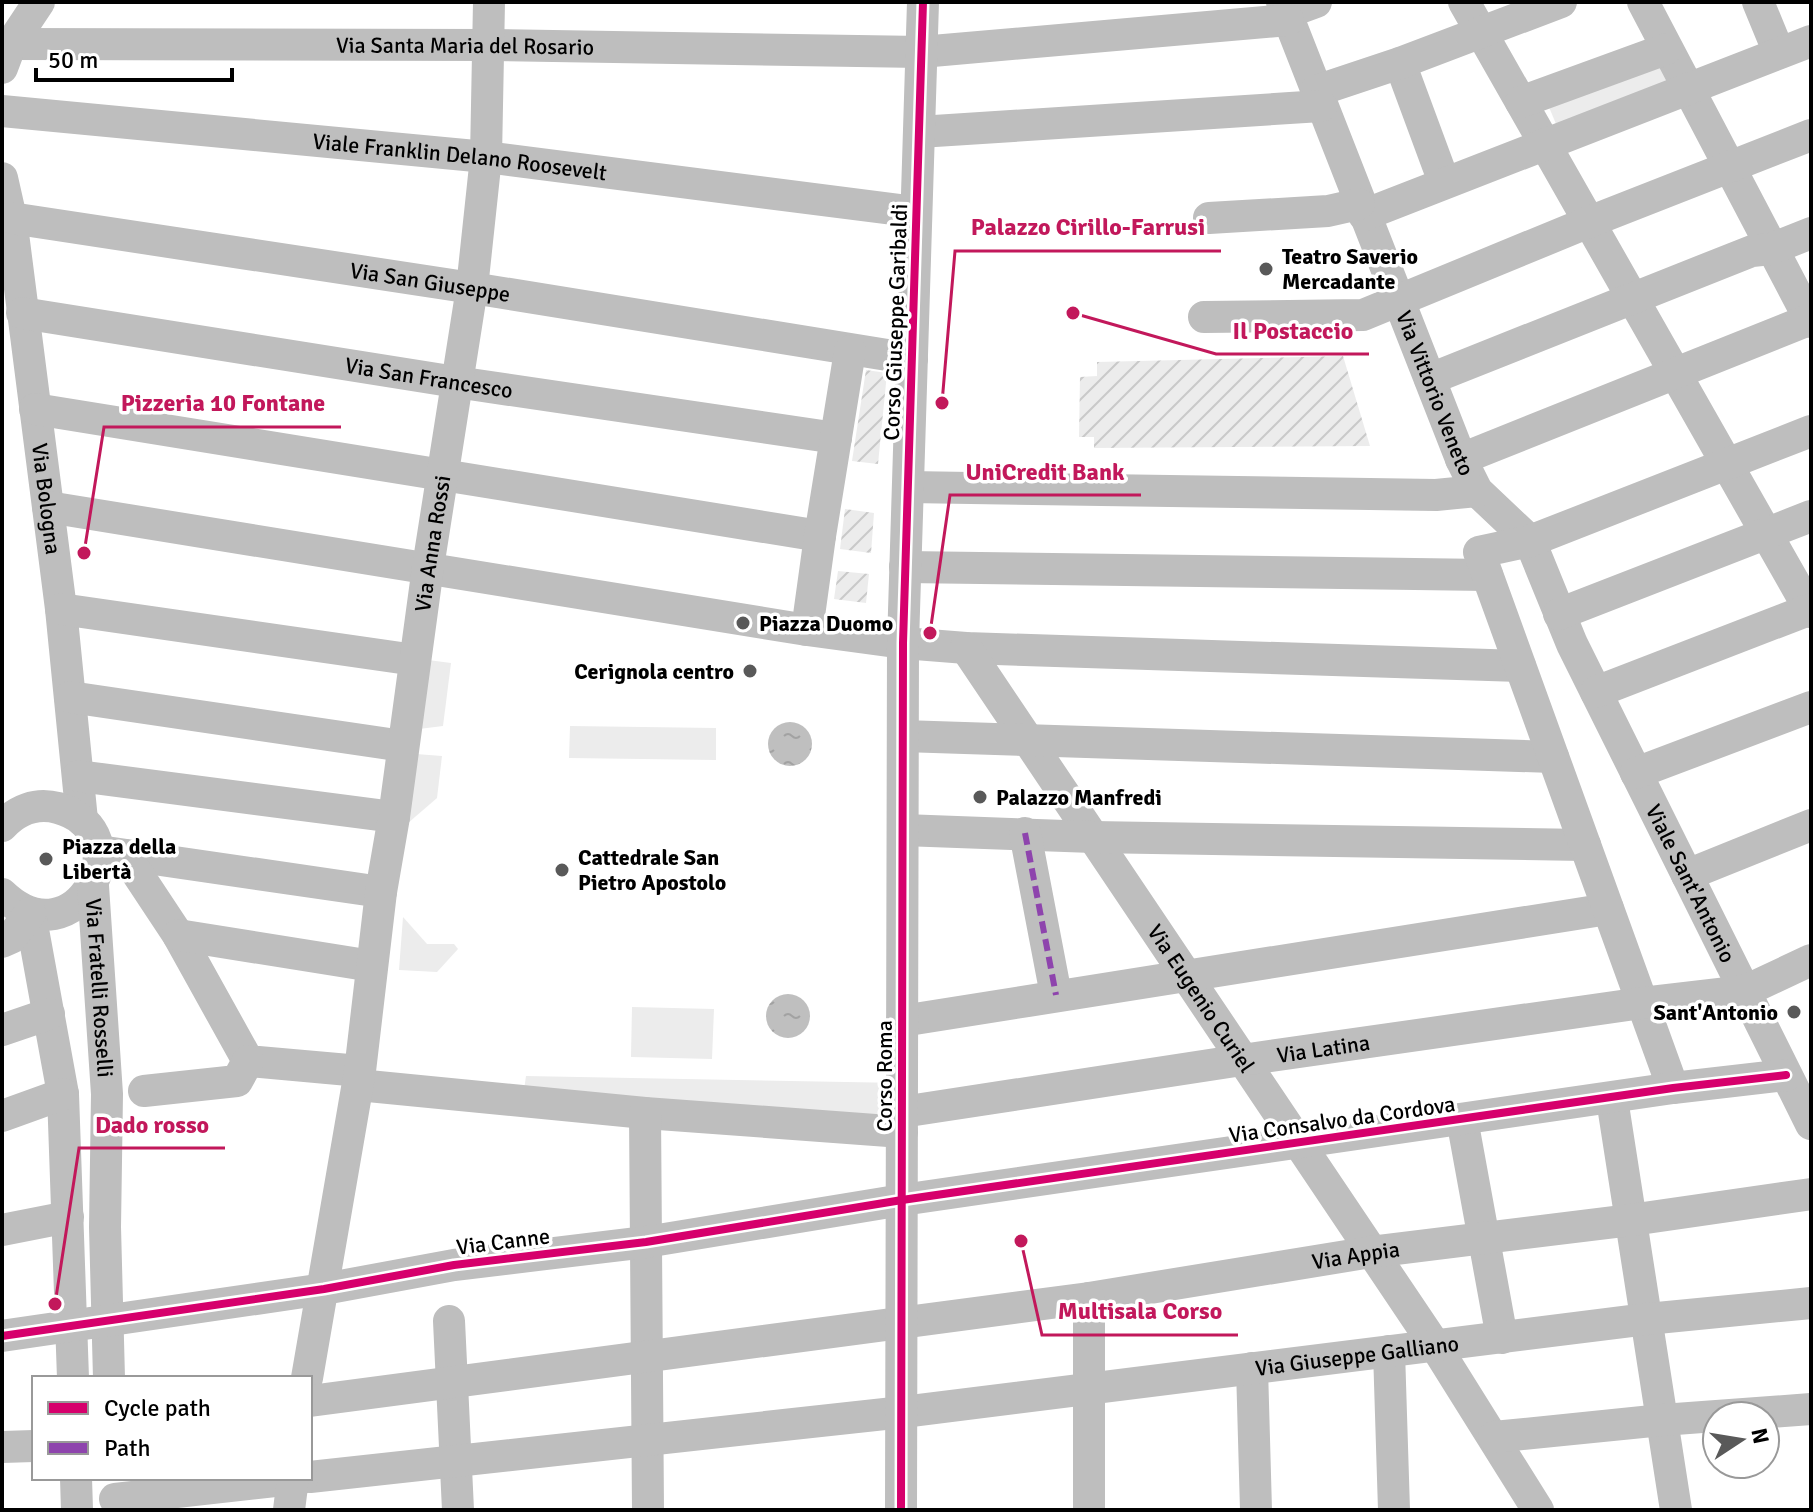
<svg xmlns="http://www.w3.org/2000/svg" width="1813" height="1512" font-family="Signika,sans-serif">
<style>
.grass{fill:#ececec}
.garden{fill:url(#garden-furrows)}
.water{fill:url(#water-ripples)}
.lines{fill:none;stroke-linecap:round;stroke-linejoin:round}
.minor{stroke:#bebebe;stroke-width:32}
.quiet{stroke:#8e44ad;stroke-width:6;stroke-dasharray:12 6;stroke-linecap:butt}
.cycleway-casing{stroke:#fff;stroke-width:13}
.cycleway{stroke:#d6006c;stroke-width:8}
.poi-dot{fill:#595959;stroke:#fff;stroke-width:3}
.labels{text-anchor:middle;stroke-width:7;stroke-linejoin:round;paint-order:stroke}
.street-label{font-size:22px;fill:#000;stroke:#fff}
.poi-label{font-size:22px;font-weight:bold;fill:#000;stroke:#fff;text-anchor:start}
.leader{fill:none;stroke:#c2185b;stroke-width:3}
.callout-dot{fill:#c2185b;stroke:#fff;stroke-width:3}
.callout-label{font-size:24px;text-anchor:middle;font-weight:bold;fill:#c2185b;stroke:#fff;stroke-width:7;stroke-linejoin:round;paint-order:stroke}
</style>
<defs>
<pattern id="garden-furrows" width="10" height="10" patternUnits="userSpaceOnUse" patternTransform="scale(2)"><rect width="10" height="10" fill="#ececec"/><path d="M-1 1l2-2M0 10L10 0M9 11l2-2" fill="none" stroke="#c9c9c9"/></pattern>
<pattern id="water-ripples" width="26" height="14" patternUnits="userSpaceOnUse" patternTransform="scale(2)"><rect width="26" height="14" fill="#bfbfbf"/><path d="M2 4q2-2 4 0t4 0M15 11q2-2 4 0t4 0" fill="none" stroke="#a2a2a2"/></pattern>
</defs>
<rect width="100%" height="100%" fill="#fff"/>
<g class="grass">
<path d="M1664 58 1678 85 1559 131 1546 100Z"/>
<path d="M428 660 451 663 443 726 419 729Z"/>
<path d="M570 726 716 728V760L569 758Z"/>
<path d="M416 754 442 756 437 798 408 823Z"/>
<path d="M403 917 427 944H454L458 949 437 972 399 970Z"/>
<path d="M632 1007 714 1009 712 1059 631 1057Z"/>
<path d="M526 1076 902 1083V1132L522 1104Z"/>
</g>
<g class="garden">
<path d="M1343 356 1370 446 1094 448V437H1079L1080 377 1097 376V362Z"/>
<path d="M866 370 887 373 878 464 852 461Z"/>
<path d="M845 509 874 513 871 553 840 549Z"/>
<path d="M838 571 869 574 866 603 834 599Z"/>
</g>
<g class="water">
<circle cx="790" cy="744" r="22"/>
<circle cx="788" cy="1016" r="22"/>
</g>
<g class="lines">
<g class="minor">
<path id="s1" d="M1282 2 1461 459 1477 491 1530 541 1572 644 1811 1124"/>
<path d="M1464 2 1811 612"/>
<path d="M1643 2 1811 322"/>
<path d="M1758 2 1779 53"/>
<path d="M1286 13 1316 2"/>
<path id="s2" d="M11 44 488 45 921 52 1288 20"/>
<path d="M1400 63 1444 182"/>
<path d="M2 68 11 44 39 2"/>
<path d="M1316 91 1400 63 1561 2"/>
<path d="M1521 102 1666 49"/>
<path id="s3" d="M2 111 486 157 916 212"/>
<path d="M919 132 1321 106"/>
<path id="s4" d="M2 178 11 218 61 609 82 820"/>
<path d="M1364 215 1811 41"/>
<path id="s5" d="M11 218 472 288 912 359"/>
<path d="M1209 218 1328 211 1359 204"/>
<path id="s6" d="M22 313 456 382 836 438"/>
<path d="M1204 317 1363 315 1589 222 1811 135"/>
<path d="M1430 379 1752 251 1771 249 1811 233"/>
<path d="M35 409 820 536"/>
<path d="M1461 459 1811 319"/>
<path d="M908 487 1436 495 1477 491"/>
<path d="M48 507 807 630 903 643 966 648 1520 666"/>
<path d="M905 567 1487 575"/>
<path d="M61 609 415 660"/>
<path d="M1559 614 1811 516"/>
<path d="M807 630 820 536 850 351"/>
<path id="s7" d="M966 648 1436 1347 1538 1510"/>
<path d="M1596 692 1811 609"/>
<path d="M70 697 403 746"/>
<path d="M903 736 1553 757"/>
<path d="M1636 773 1811 707"/>
<path d="M78 776 394 817"/>
<path d="M2 826C17 810 36 802 58 808 145 832 76 965 2 894"/>
<path d="M903 830 1093 837 1585 845"/>
<path d="M1025 833 1056 995"/>
<path d="M99 851 381 892"/>
<path d="M125 855 178 935 248 1061 360 1071"/>
<path d="M1687 875 1811 825"/>
<path id="s8" d="M93 886 107 1094 105 1227 109 1378"/>
<path d="M30 913 63 1094 73 1378"/>
<path d="M178 935 372 966"/>
<path d="M2 942 11 938 30 913"/>
<path d="M902 1021 1608 909"/>
<path d="M2 1030 49 1014"/>
<path d="M358 1085 645 1113 902 1132"/>
<path d="M1673 1088 1479 552 1530 541 1811 431"/>
<path d="M144 1091 237 1081 248 1061"/>
<path d="M1612 1099 1676 1510"/>
<path id="s9" d="M902 1112 1242 1060 1642 1003 1745 991 1811 960"/>
<path d="M645 1113 648 1510"/>
<path d="M2 1116 63 1094"/>
<path d="M1462 1119 1502 1338"/>
<path d="M2 1230 68 1217"/>
<path d="M449 1321 458 1510"/>
<path d="M2 1336 324 1289 454 1265 646 1242 902 1200 1673 1088 1786 1075"/>
<path d="M1389 1351 1394 1510"/>
<path d="M1252 1368 1256 1510"/>
<path id="s10" d="M307 1378 360 1071 381 892 394 817 428 567 472 288 486 157 489 2"/>
<path id="s11" d="M310 1401 1089 1298 1371 1252 1631 1220 1811 1194"/>
<path d="M1494 1437 1662 1420 1811 1409"/>
<path d="M2 1447 34 1446"/>
<path id="s12" d="M310 1477 903 1412 1647 1319 1811 1303"/>
<path d="M76 1478 77 1510"/>
<path d="M115 1499 302 1478"/>
<path d="M289 1510 293 1478"/>
<path d="M901 1510 903 643 923 2"/>
<path d="M1089 1510V1298"/>
</g>
<path class="quiet" d="M1025 833 1056 995"/>
<defs>
<g id="cycleway">
<path d="M2 1336 324 1289 454 1265 646 1242 902 1200 1673 1088 1786 1075"/>
<path d="M901 1510 903 643 923 2"/>
</g>
</defs>
<use href="#cycleway" class="cycleway-casing"/>
<use href="#cycleway" class="cycleway"/>
</g>
<g class="poi-dot">
<circle cx="1266" cy="269" r="8"/>
<circle cx="743" cy="623" r="8"/>
<circle cx="750" cy="671" r="8"/>
<circle cx="980" cy="797" r="8"/>
<circle cx="46" cy="859" r="8"/>
<circle cx="562" cy="870" r="8"/>
<circle cx="1794" cy="1012" r="8"/>
</g>
<g class="labels">
<g class="street-label">
<text dy="8" stroke="none"><textPath href="#s2" startOffset="454">Via Santa Maria del Rosario</textPath></text>
<text dy="8" stroke="none"><textPath href="#s3" startOffset="460">Viale Franklin Delano Roosevelt</textPath></text>
<text dy="8" stroke="none"><textPath href="#s5" startOffset="424">Via San Giuseppe</textPath></text>
<text transform="translate(895 322) rotate(-88)" y="8">Corso Giuseppe Garibaldi</text>
<text dy="8" stroke="none"><textPath href="#s6" startOffset="412">Via San Francesco</textPath></text>
<text dy="8" stroke="none"><textPath href="#s1" startOffset="420">Via Vittorio Veneto</textPath></text>
<text dy="8" stroke="none"><textPath href="#s4" startOffset="324">Via Bologna</textPath></text>
<text dy="8" stroke="none"><textPath href="#s10" startOffset="844">Via Anna Rossi</textPath></text>
<text dy="8" stroke="none"><textPath href="#s1" startOffset="978">Viale Sant'Antonio</textPath></text>
<text dy="8" stroke="none"><textPath href="#s8" startOffset="102">Via Fratelli Rosselli</textPath></text>
<text dy="8" stroke="none"><textPath href="#s7" startOffset="422">Via Eugenio Curiel</textPath></text>
<text dy="8" stroke="none"><textPath href="#s9" startOffset="426">Via Latina</textPath></text>
<text transform="translate(884 1076) rotate(-90)" y="8">Corso Roma</text>
<text transform="translate(1342 1119) rotate(-8)" y="8">Via Consalvo da Cordova</text>
<text transform="translate(503 1241) rotate(-7)" y="8">Via Canne</text>
<text dy="8" stroke="none"><textPath href="#s11" startOffset="1056">Via Appia</textPath></text>
<text dy="8" stroke="none"><textPath href="#s12" startOffset="1054">Via Giuseppe Galliano</textPath></text>
</g>
<g class="poi-label">
<text x="1282" y="264">Teatro Saverio<tspan x="1282" dy="25">Mercadante</tspan></text>
<text x="759" y="631">Piazza Duomo</text>
<text x="734" y="679" text-anchor="end">Cerignola centro</text>
<text x="996" y="805">Palazzo Manfredi</text>
<text x="62" y="854">Piazza della<tspan x="62" dy="25">Libertà</tspan></text>
<text x="578" y="865">Cattedrale San<tspan x="578" dy="25">Pietro Apostolo</tspan></text>
<text x="1778" y="1020" text-anchor="end">Sant'Antonio</text>
</g>
</g>
<path class="leader" d="M942 403L955 251H1221M1073 313L1216 354H1369M84 553L104 427H341M930 633L950 495H1141M55 1304L79 1148H225M1021 1241L1042 1335H1238"/>
<g class="callout-dot">
<circle cx="942" cy="403" r="8"/>
<circle cx="1073" cy="313" r="8"/>
<circle cx="84" cy="553" r="8"/>
<circle cx="930" cy="633" r="8"/>
<circle cx="55" cy="1304" r="8"/>
<circle cx="1021" cy="1241" r="8"/>
</g>
<g class="callout-label">
<text x="1088" y="235">Palazzo Cirillo-Farrusi</text>
<text x="1293" y="339">Il Postaccio</text>
<text x="223" y="411">Pizzeria 10 Fontane</text>
<text x="1045" y="480">UniCredit Bank</text>
<text x="152" y="1133">Dado rosso</text>
<text x="1140" y="1319">Multisala Corso</text>
</g>
<rect width="1813" height="1512" fill="none" stroke="#000000" stroke-width="8"/>
<rect x="32" y="1376" width="280" height="104" fill="#ffffff" stroke="#999999" stroke-width="2"/>
<rect x="48" y="1402" width="40" height="12" fill="#d6006c" stroke="#999999" stroke-width="2"/>
<text x="104" y="1416" font-size="24" fill="#000000">Cycle path</text>
<rect x="48" y="1442" width="40" height="12" fill="#8e44ad" stroke="#999999" stroke-width="2"/>
<text x="104" y="1456" font-size="24" fill="#000000">Path</text>
<g transform="translate(1741 1440) rotate(78)"><circle r="38" fill="#ffffff" stroke="#999999" stroke-width="2"/>
<path d="M0-6L14 30L0 20L-14 30Z" fill="#595959"/>
<text y="-12" font-size="22" font-weight="bold" text-anchor="middle" fill="#000000">N</text>
</g>
<path d="M36 68v12h196v-12" fill="none" stroke="#000000" stroke-width="4"/>
<text x="48" y="68" font-size="24" fill="#000000" stroke="#ffffff" stroke-width="6" paint-order="stroke">50 m</text>
</svg>
